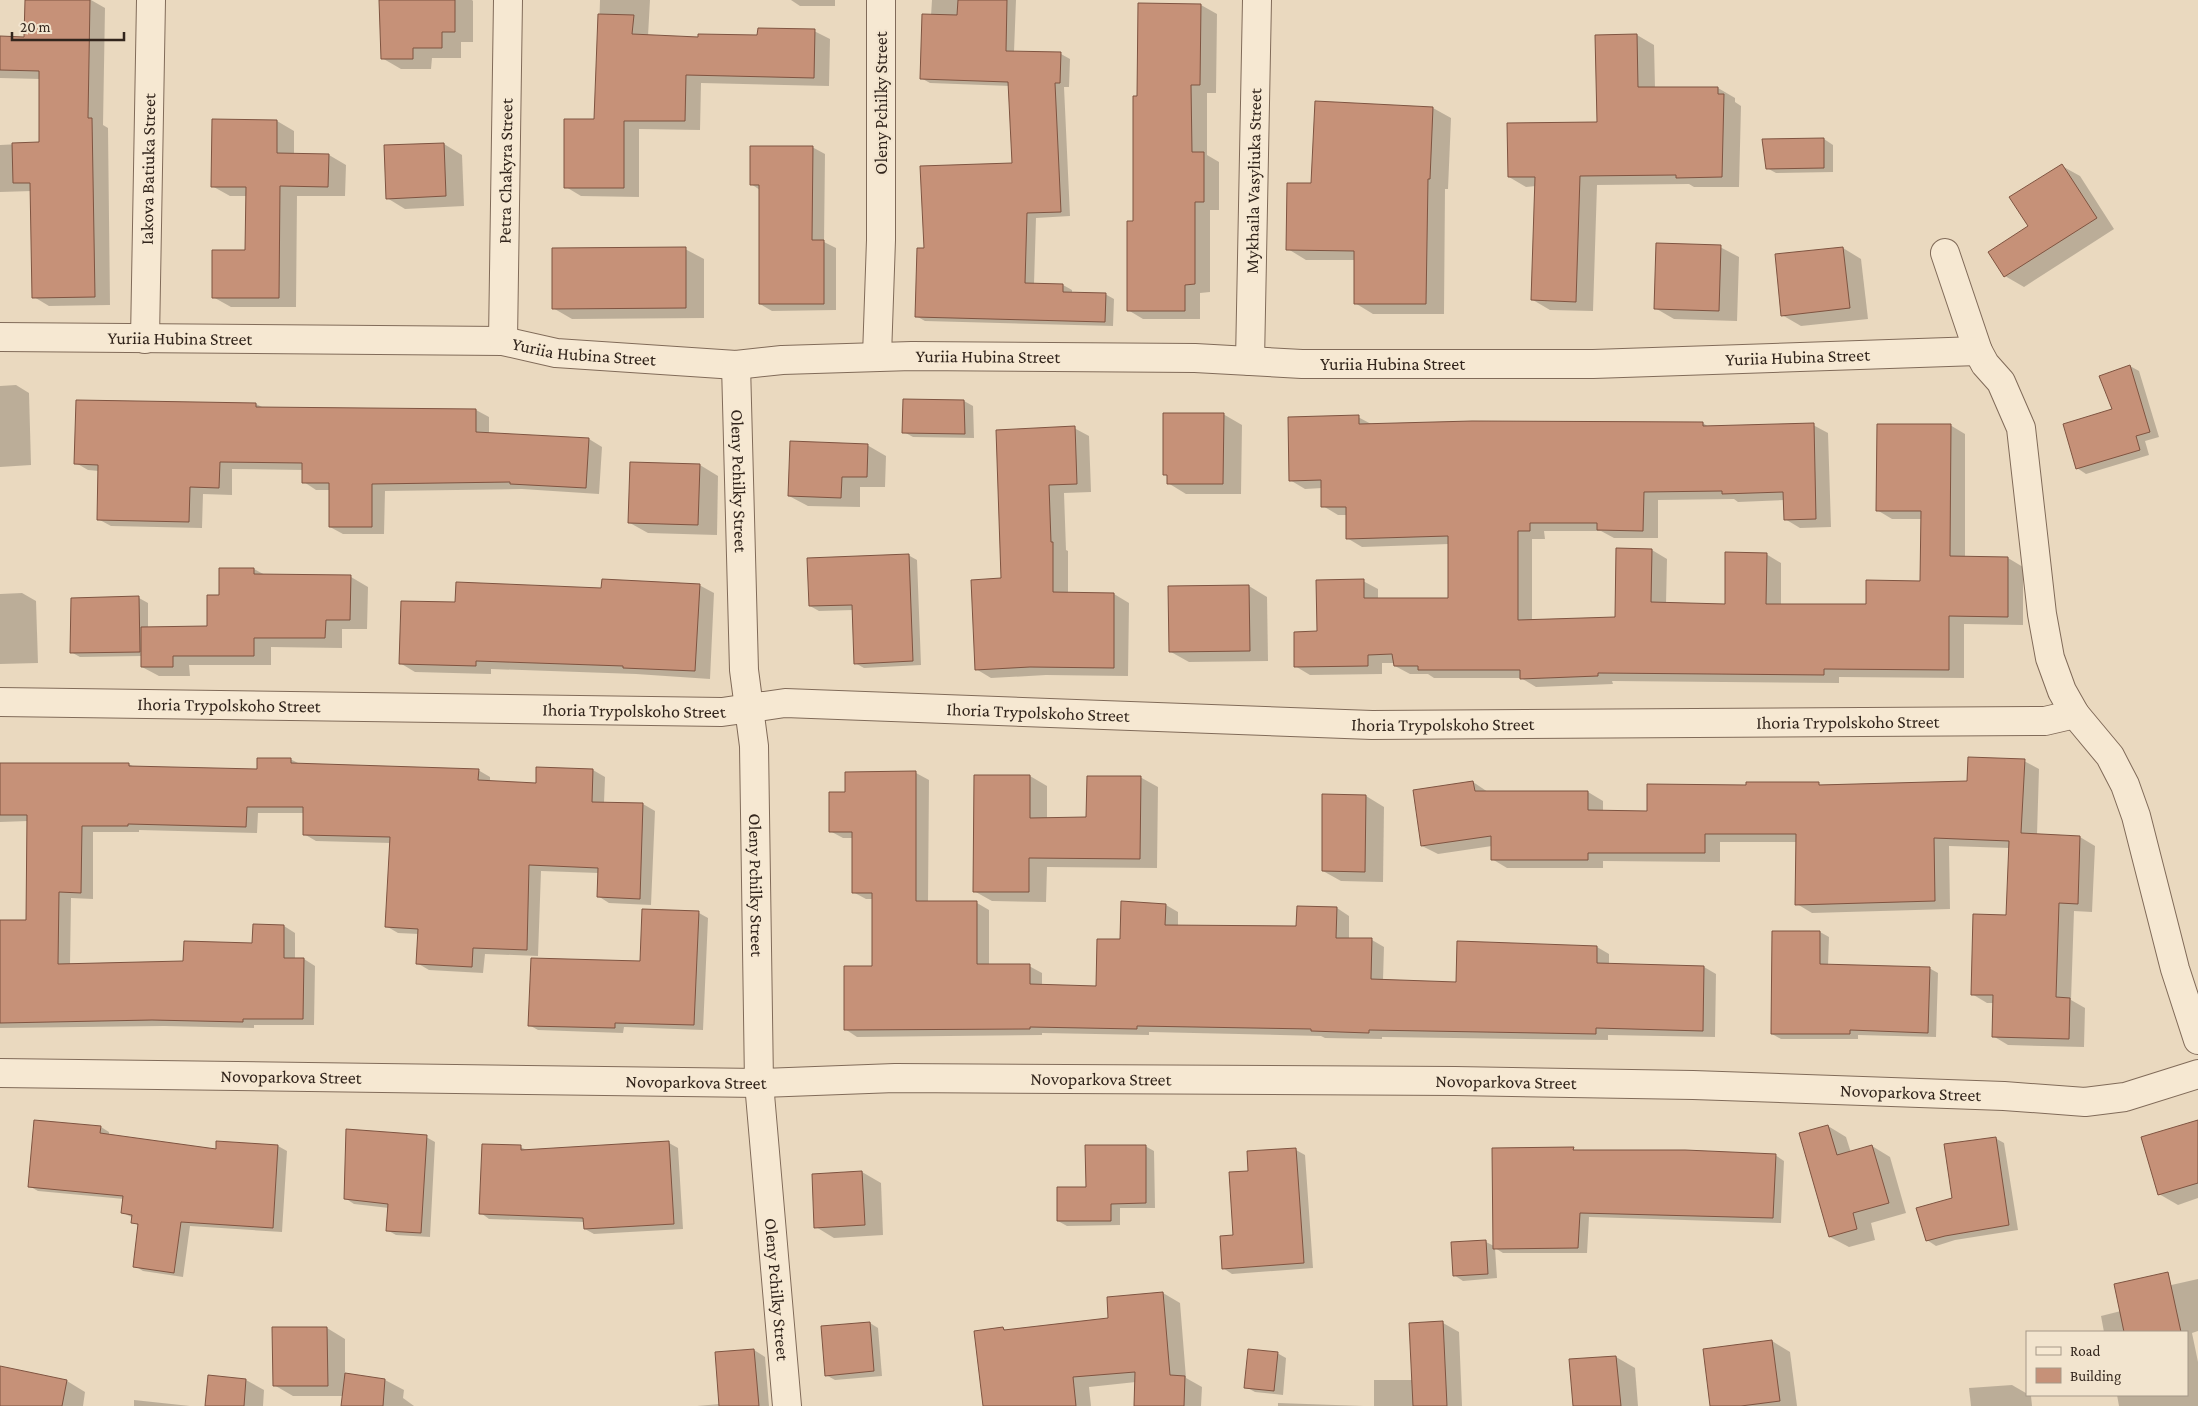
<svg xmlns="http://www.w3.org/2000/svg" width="2198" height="1406" font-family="'Crimson Pro',serif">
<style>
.shadow{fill:#0003}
.building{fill:#c69178;stroke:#7f5441}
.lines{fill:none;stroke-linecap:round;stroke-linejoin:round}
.minor-casing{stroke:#816b59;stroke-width:30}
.minor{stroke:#f6e8d2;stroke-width:28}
.labels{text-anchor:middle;stroke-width:4.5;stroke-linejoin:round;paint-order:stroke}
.street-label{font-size:18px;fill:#32251c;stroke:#f2e4ce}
</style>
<rect width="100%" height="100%" fill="#ead9bf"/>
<g class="shadow">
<path d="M27 0H91L105 8 103 125 108 128 110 305 49 306 34 297 32 191 0 192V145L40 143V79L0 78V37L26 38Z"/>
<path d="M380 0H472L473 1V42H461V58H432L431 69H401L382 58Z"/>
<path d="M600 0H650L648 36 699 38 759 37 814 31 830 39 829 86 701 83 700 130 639 129V197L581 196 566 187 596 121Z"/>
<path d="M791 0H835V6H800Z"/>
<path d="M932 0H1016L1014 52 1061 54 1070 59 1069 87H1064L1070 216 1036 218 1034 284 1063 285 1072 290V293L1105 294 1114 299 1113 326 925 321 916 316 925 250 1013 164 1010 86 930 83 921 78 931 16Z"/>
<path d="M1139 4 1201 5 1217 14 1216 93H1207V155L1219 162V210H1210V292L1200 293V319H1143L1128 310 1134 222Z"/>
<path d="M1637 35 1654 45 1655 88H1718L1735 98V102L1741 106 1739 187H1694L1689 184 1597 185 1593 311 1550 310 1533 300 1536 186 1526 187 1509 177 1598 123Z"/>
<path d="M1316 102 1433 108 1451 118 1448 189H1445L1444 314H1373L1355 303V260H1306L1288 249 1312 185Z"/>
<path d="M213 120 277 121 294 131V155H329L346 165 345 196H297L296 307H231L213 297 246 251 247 196H230L212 186Z"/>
<path d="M1824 139 1833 145V172L1776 173 1767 168Z"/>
<path d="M444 144 462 155 464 206 405 209 387 198Z"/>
<path d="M812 147 825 154 824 242 836 248V310L772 311 760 304V190L751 184Z"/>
<path d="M2062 166 2080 176 2114 229 2024 287 2005 276 1990 252 2030 227Z"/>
<path d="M1720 247 1739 257 1737 321 1674 319 1655 308Z"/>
<path d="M1843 248 1861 259 1868 319 1801 326 1782 315Z"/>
<path d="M685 249 704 259V318L572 319 553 308Z"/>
<path d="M2130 366 2139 371 2159 437 2145 441 2149 455 2086 474 2077 468 2114 410 2101 377Z"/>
<path d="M16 385 29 393 31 465 0 467V386Z"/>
<path d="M964 401 973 406 974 438 913 437 904 432Z"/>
<path d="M256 404 264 408 476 410 489 417V434L589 439 602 447 599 494 522 489 385 491 384 534H343L330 527V490H316L304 482V470L232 469V495L203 494 202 528 111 526 98 519 99 471 88 470 76 463Z"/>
<path d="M1223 414 1242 425 1241 494H1186L1168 483V476L1165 474Z"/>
<path d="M1358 417 1373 425 1703 423 1710 428 1813 425 1828 433 1831 527 1800 528 1785 519 1784 500 1738 502 1734 499 1658 500V538H1614L1601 531H1544L1545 539H1532V621L1617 618 1652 550 1667 559 1666 604 1727 605 1766 554 1781 563V605L1867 606 1922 582V519H1892L1877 510 1950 425 1965 434V558H2008L2023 567V625L1964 624V678L1839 677V683L1612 681 1613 684 1536 687 1521 678H1434L1428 674H1410L1395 666V663H1382V674L1310 675 1295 666 1318 633 1363 581 1378 589V599H1449V544L1362 547 1347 538V515H1338L1323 506 1322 488 1305 489 1290 480Z"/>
<path d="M1074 428 1089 436 1091 492 1064 493 1066 550 1068 551V593L1114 594 1129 603 1128 676 1046 675 991 678 976 669 1002 580Z"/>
<path d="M867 445 886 456 885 487H860V507L808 506 789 496Z"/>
<path d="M700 465 718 476 717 535 648 533 630 523Z"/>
<path d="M908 555 917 560 921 665 864 668 855 663 853 610 819 611 810 606Z"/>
<path d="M220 569H254L265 575 351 577 368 587 367 629H342V648L271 647V665H189L190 676H159L142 667V656L80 657 71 652 139 598 148 603V628L208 627 220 596Z"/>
<path d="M699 585 714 593 710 679 636 674 491 669V674L415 672 400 663 603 589Z"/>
<path d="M1249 586 1267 597 1268 661 1189 662 1171 652Z"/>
<path d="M22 593 36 601 38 663 0 664V594Z"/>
<path d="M290 759 300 764 478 770 490 777V782L537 784 538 769 593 770 605 777 604 803 643 804 655 811 651 905 609 903 598 896 599 873 541 871 538 956 485 954 483 973 429 970 417 963 419 934 398 933 386 926 391 843 316 841 304 834 305 813H258L257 833 139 830V832H93V899L71 898 70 965 184 962 254 944 284 926 295 933V959H304L315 966 314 1025H254V1028L164 1026 0 1028V921H28V821L0 822V764H128L135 767 258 770Z"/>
<path d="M2024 761 2039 769 2037 835 2080 837 2095 846 2092 912 2074 911 2071 1000 2085 1008 2084 1047 2008 1045 1993 1036 1994 1003H1987L1972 994 2007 916 2010 848 1949 846 1950 909 1812 913 1797 904V842H1720V862L1603 861V868H1507L1492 859V846L1438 854 1422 846 1473 782 1488 792H1588L1603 801V811L1648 812 1748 786 1969 782Z"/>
<path d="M846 773H916L929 780 928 903H977L989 910V966H1029L1042 973V986L1098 987 1122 941 1166 905 1178 912V926L1298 928 1337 908 1349 916V939L1372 940 1384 947 1383 980 1457 983 1597 947 1609 954V965L1704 967 1716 974 1715 1037 1608 1035V1040L1382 1037V1039L1325 1038 1321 1036 1149 1032V1035L1042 1033V1035L857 1037 845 1029 873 967V899H866L853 892V838H843L830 831 846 793Z"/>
<path d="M1030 776 1047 786V819L1088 818 1140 777 1158 787 1157 868 1047 867 1046 902 992 901 974 891Z"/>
<path d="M1366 796 1384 807 1383 882 1341 881 1323 871Z"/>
<path d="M643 910 699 913 708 918 703 1030 624 1027 623 1033 538 1030 529 1025 641 962Z"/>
<path d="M1820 932 1829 937 1828 965 1929 968 1938 973 1936 1037 1858 1035V1039H1781L1772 1034Z"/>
<path d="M2198 1124V1198L2178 1205 2159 1194Z"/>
<path d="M1828 1126 1846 1137 1851 1153 1872 1146 1890 1157 1906 1213 1871 1223 1875 1240 1849 1247 1830 1237Z"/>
<path d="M101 1127 109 1132V1135L217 1151 218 1142 278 1146 287 1151 282 1232 190 1226 183 1277 143 1271 135 1266 139 1226 133 1222V1218L122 1212 124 1199 38 1191 29 1186Z"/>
<path d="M426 1137 435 1142 430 1237 396 1235 387 1230 389 1208 354 1204 345 1198Z"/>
<path d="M1995 1138 2004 1143 2018 1230 1955 1240 1936 1246 1927 1240Z"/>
<path d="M669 1143 678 1148 683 1229 594 1234 585 1229V1222L489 1219 481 1213 520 1147 527 1150Z"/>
<path d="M1145 1146 1154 1151 1155 1208H1120V1225L1067 1226 1058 1221 1087 1188Z"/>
<path d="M1573 1149 1577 1151 1775 1155 1784 1161 1781 1223 1589 1217 1587 1253H1503L1495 1248 1497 1278 1463 1281 1454 1275 1486 1242 1494 1246Z"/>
<path d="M1296 1150 1305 1155 1313 1268 1232 1274 1223 1268 1234 1236 1250 1172Z"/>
<path d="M862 1172 881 1183 883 1235 834 1238 816 1227 813 1175Z"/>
<path d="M2198 1279V1331L2192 1333 2198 1362V1406H2119L2117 1395H2187V1332H2104L2101 1316 2121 1311 2118 1297Z"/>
<path d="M1163 1293 1180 1303 1186 1378 1202 1387 1201 1406H1135L1136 1382 1089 1387 1091 1406H985L1003 1328 1007 1331 1109 1319Z"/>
<path d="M870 1323 878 1328 882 1376 835 1380 826 1375Z"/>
<path d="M1443 1323 1459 1332 1462 1406H1374V1380H1413Z"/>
<path d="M327 1328 345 1339V1375L385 1380 404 1390 403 1398 414 1406H342L344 1396H293L274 1385Z"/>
<path d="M1772 1341 1790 1352 1797 1406H1711Z"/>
<path d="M754 1350 765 1357 769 1406H697L720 1404Z"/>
<path d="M1277 1353 1286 1358 1283 1395 1255 1392 1246 1387Z"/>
<path d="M1616 1357 1635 1368 1638 1406H1574L1570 1360Z"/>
<path d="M0 1368 67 1381 85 1392 83 1406H0Z"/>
<path d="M246 1380 264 1390 263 1406H206Z"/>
<path d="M2012 1385 2031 1396 2032 1406H1971L1969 1388Z"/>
<path d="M134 1400 190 1406H134Z"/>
<path d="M1278 1403 1364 1406H1278Z"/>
</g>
<g class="building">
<path d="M25 0H90L88 118H92L95 297 32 298 30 183H13L12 143 39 142V71L0 70V36L24 37Z"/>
<path d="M379 0H455V32H442V48H413V59H381Z"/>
<path d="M958 0H1007L1006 51 1061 52 1060 83H1055L1061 212 1027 213 1025 283 1063 284V292L1106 293 1105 322 915 317 917 248H924L920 166 1012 163 1008 82 920 79 922 14 957 15Z"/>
<path d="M1138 3 1201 4 1200 85H1191L1192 152H1204V202H1195V284L1185 285V311H1127V221H1133V96H1137Z"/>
<path d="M598 14 634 15 632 34 698 37V34L757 35 758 28 815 29 814 78 686 75 685 121H624V188H564V119H594Z"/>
<path d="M1637 34 1638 87H1718V94H1724L1722 177 1676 178V175L1580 176 1576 302 1531 300 1535 177H1508L1507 123 1597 122 1595 35Z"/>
<path d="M1315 101 1433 107 1430 179H1428L1426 304H1354V251L1286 250 1287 183H1311Z"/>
<path d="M212 119 277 120V153L329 154 328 187 280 186 279 298H212V250H245L246 187H211Z"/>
<path d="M1824 138V168L1766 169 1762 139Z"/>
<path d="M444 143 446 196 386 199 384 145Z"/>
<path d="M750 146H813L812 240H824V304H759V185H750Z"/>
<path d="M2062 164 2097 218 2004 277 1988 252 2028 226 2009 197Z"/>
<path d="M1656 243 1721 245 1719 311 1654 309Z"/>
<path d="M686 247V308L552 309V248Z"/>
<path d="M1843 247 1850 308 1781 316 1775 254Z"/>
<path d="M2130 365 2150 432 2136 436 2140 450 2076 469 2063 424 2112 409 2099 376Z"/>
<path d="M903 399 964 400 965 434 902 433Z"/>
<path d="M76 400 256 403V407L476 409V432L589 438 586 488 510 484V482L372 484V527H329V483H302V463L220 462 219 488 190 487 189 522 97 520 98 465 74 464Z"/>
<path d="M1163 413H1224L1223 484H1167V475H1163Z"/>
<path d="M1359 415V424L1472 421 1703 422V426L1814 423 1816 519 1784 520 1783 492 1722 494V491L1644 492 1643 531 1597 530V523H1530V531H1518V620L1615 617 1616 548 1652 549 1651 602 1725 604V552L1767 553 1766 604H1866V580L1920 581 1921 511H1876L1877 424H1951L1950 556 2008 557V617L1949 616V670L1824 669V675L1598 673V676L1520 679V670H1418V666H1394L1392 654 1368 655V666L1294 667V632L1317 631 1316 580 1364 579V598H1448V536L1346 539V507H1321V480L1289 481 1288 417Z"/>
<path d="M1075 426 1077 484 1049 485 1051 542H1053V592L1114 593V668L1030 667 975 670 971 580 1001 578 996 430Z"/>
<path d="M790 441 868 444 867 477H842L841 498 788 496Z"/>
<path d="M630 462 700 464 698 525 628 523Z"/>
<path d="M909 554 913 661 854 664 852 605 809 606 807 558Z"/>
<path d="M219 568H254V574L351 575 350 620H326L325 638H254V656H173V667H141V627L207 626V595H219Z"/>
<path d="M602 579 700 584 695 671 623 668V666L476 661V666L399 664 401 601 455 602 456 582 601 588Z"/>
<path d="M1249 585 1250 651 1169 652 1168 586Z"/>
<path d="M139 596 140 652 70 653 71 598Z"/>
<path d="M1968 757 2025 759 2021 833 2080 836 2078 904 2059 903 2056 997 2070 998 2069 1039 1992 1037 1993 995H1971L1973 914 2006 915 2009 841 1934 838 1935 901 1795 905 1796 834H1705V853H1588V860H1491V836L1421 846 1413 790 1473 781 1475 791H1588V810L1647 811V784L1746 785V782H1819V785L1967 781Z"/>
<path d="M257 758H291V763L479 769 478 780 536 783V767L593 769 592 802 643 803 640 899 597 897 598 868 529 865 527 950 473 948 472 967 416 964 418 929 385 927 390 837 303 835V807H247L246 827 128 824V826H82L81 893 59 892 58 964 183 961 184 941 252 943 253 924 284 925V958H304L303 1019H243V1022L152 1020 0 1023V920H26L27 815H0V763H129V766L257 769Z"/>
<path d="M916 771V901H977V964H1030V984L1096 986 1097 939H1120L1121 901 1166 904 1165 925 1296 926 1297 906 1337 907 1336 938H1372L1371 979 1456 982 1457 941 1597 946V963L1704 966 1703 1031 1596 1028V1034L1369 1030V1033L1311 1031V1029L1137 1026V1029L1030 1027V1029L844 1030V966H872V893H852V832H829V792H845V772Z"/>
<path d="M974 775H1030V818L1086 817 1087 776H1141L1140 859 1029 858V892H973Z"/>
<path d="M1322 794 1366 795 1365 872 1322 871Z"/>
<path d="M642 909 699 911 694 1025 615 1023V1028L528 1026 531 958 640 961Z"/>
<path d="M1772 931H1820V964L1930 967 1928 1033 1850 1030V1034H1771Z"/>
<path d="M34 1120 101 1126 100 1133 216 1149V1141L278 1145 273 1228 181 1222 174 1273 133 1267 138 1224 131 1223 132 1215 121 1213 123 1196 28 1187Z"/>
<path d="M2198 1120V1183L2158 1195 2141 1137Z"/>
<path d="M1828 1125 1837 1155 1872 1145 1889 1203 1853 1213 1857 1229 1829 1237 1799 1133Z"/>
<path d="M346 1129 427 1135 421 1233 386 1231 388 1204 344 1199Z"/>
<path d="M1996 1137 2009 1225 1945 1236 1926 1241 1916 1208 1952 1198 1944 1144Z"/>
<path d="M669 1141 674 1224 584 1229 583 1218 479 1214 482 1144 521 1145V1150Z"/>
<path d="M1085 1145H1146V1203L1111 1204V1221H1057V1187H1086Z"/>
<path d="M1574 1147 1573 1150H1685L1776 1154 1773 1218 1580 1213 1578 1248 1493 1249 1492 1148Z"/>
<path d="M1296 1148 1304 1263 1222 1269 1220 1236 1233 1235 1229 1172 1248 1171 1247 1151Z"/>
<path d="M862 1171 865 1225 814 1228 812 1174Z"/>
<path d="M1486 1240 1488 1274 1453 1276 1451 1242Z"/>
<path d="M2168 1272 2181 1332H2124L2114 1284Z"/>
<path d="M1163 1292 1170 1375 1185 1376 1184 1406H1134L1135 1372 1073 1377 1076 1406H983L974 1331 1003 1327 1004 1330 1108 1318 1107 1297Z"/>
<path d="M1443 1321 1447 1406H1413L1409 1323Z"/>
<path d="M870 1322 874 1371 825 1376 821 1326Z"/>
<path d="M272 1327H327L328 1386H273Z"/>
<path d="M1772 1340 1780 1401 1741 1406H1710L1703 1349Z"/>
<path d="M754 1349 759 1406H719L715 1352Z"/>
<path d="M1248 1349 1278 1352 1274 1391 1244 1388Z"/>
<path d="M1616 1356 1621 1406H1573L1569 1359Z"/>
<path d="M0 1366 67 1380 62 1406H0Z"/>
<path d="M345 1373 385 1379 383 1406H341Z"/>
<path d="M208 1375 246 1379 244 1406H205Z"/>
</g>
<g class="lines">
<defs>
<g id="minor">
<path d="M1945 253 1978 351 1985 364 2001 382 2021 428 2042 614 2050 658 2062 691 2075 714 2110 756 2125 785 2136 816 2175 969 2198 1040"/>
<path id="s1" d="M0 337 503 341 556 353 736 365 782 360 912 356 1195 358 1302 364H1593L1978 351"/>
<path id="s2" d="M145 339 151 0"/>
<path id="s3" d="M503 341 508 0"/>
<path d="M877 356 881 240V0"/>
<path id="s4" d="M1250 361 1257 0"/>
<path id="s5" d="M736 365 744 670 754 746 759 1083 787 1406"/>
<path id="s6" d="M0 702 722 712 785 703 1372 725 2045 721 2075 714"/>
<path id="s7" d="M0 1073 759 1083 895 1078 1455 1081 1693 1085 2004 1096 2085 1102 2125 1097 2198 1074"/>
</g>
</defs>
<use href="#minor" class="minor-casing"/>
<use href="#minor" class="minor"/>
</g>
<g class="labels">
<g class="street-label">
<text transform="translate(881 103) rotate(-90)" y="6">Oleny Pchilky Street</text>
<text dy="6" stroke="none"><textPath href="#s2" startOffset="170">Iakova Batiuka Street</textPath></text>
<text dy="6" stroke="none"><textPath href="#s3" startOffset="170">Petra Chakyra Street</textPath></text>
<text dy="6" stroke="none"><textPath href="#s4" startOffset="180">Mykhaila Vasyliuka Street</textPath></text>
<text dy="6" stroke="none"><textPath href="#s1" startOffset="180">Yuriia Hubina Street</textPath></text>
<text dy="6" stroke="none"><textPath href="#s1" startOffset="585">Yuriia Hubina Street</textPath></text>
<text dy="6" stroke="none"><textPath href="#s1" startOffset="990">Yuriia Hubina Street</textPath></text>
<text dy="6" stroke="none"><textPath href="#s1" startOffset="1800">Yuriia Hubina Street</textPath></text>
<text dy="6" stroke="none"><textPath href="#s1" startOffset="1395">Yuriia Hubina Street</textPath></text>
<text dy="6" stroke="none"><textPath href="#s5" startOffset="116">Oleny Pchilky Street</textPath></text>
<text dy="6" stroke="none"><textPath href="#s6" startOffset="229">Ihoria Trypolskoho Street</textPath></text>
<text dy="6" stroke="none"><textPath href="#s6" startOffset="634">Ihoria Trypolskoho Street</textPath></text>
<text dy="6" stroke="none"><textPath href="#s6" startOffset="1039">Ihoria Trypolskoho Street</textPath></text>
<text dy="6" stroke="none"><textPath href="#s6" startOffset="1849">Ihoria Trypolskoho Street</textPath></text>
<text dy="6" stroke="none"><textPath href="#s6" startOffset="1444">Ihoria Trypolskoho Street</textPath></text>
<text dy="6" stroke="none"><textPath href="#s5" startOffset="521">Oleny Pchilky Street</textPath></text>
<text dy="6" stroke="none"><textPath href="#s7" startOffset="291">Novoparkova Street</textPath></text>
<text dy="6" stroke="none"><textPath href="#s7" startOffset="1101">Novoparkova Street</textPath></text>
<text dy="6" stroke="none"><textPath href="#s7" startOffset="696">Novoparkova Street</textPath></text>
<text dy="6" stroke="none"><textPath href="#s7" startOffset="1506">Novoparkova Street</textPath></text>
<text dy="6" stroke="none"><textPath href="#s7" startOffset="1911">Novoparkova Street</textPath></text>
<text dy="6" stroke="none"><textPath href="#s5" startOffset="926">Oleny Pchilky Street</textPath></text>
</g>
</g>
<rect x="2026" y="1331" width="162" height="65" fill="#f2e4ce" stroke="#a59887"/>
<rect x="2036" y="1347" width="25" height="8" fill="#f6e8d2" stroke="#a59887"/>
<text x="2070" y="1356" font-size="15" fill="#32251c">Road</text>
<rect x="2036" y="1368" width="25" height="15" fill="#c69178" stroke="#a59887"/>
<text x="2070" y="1381" font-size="15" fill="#32251c">Building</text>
<path d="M12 32v8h112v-8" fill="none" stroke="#32251c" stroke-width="2.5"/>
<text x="20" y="32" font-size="15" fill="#32251c" stroke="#f2e4ce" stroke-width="4" paint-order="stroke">20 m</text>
</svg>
